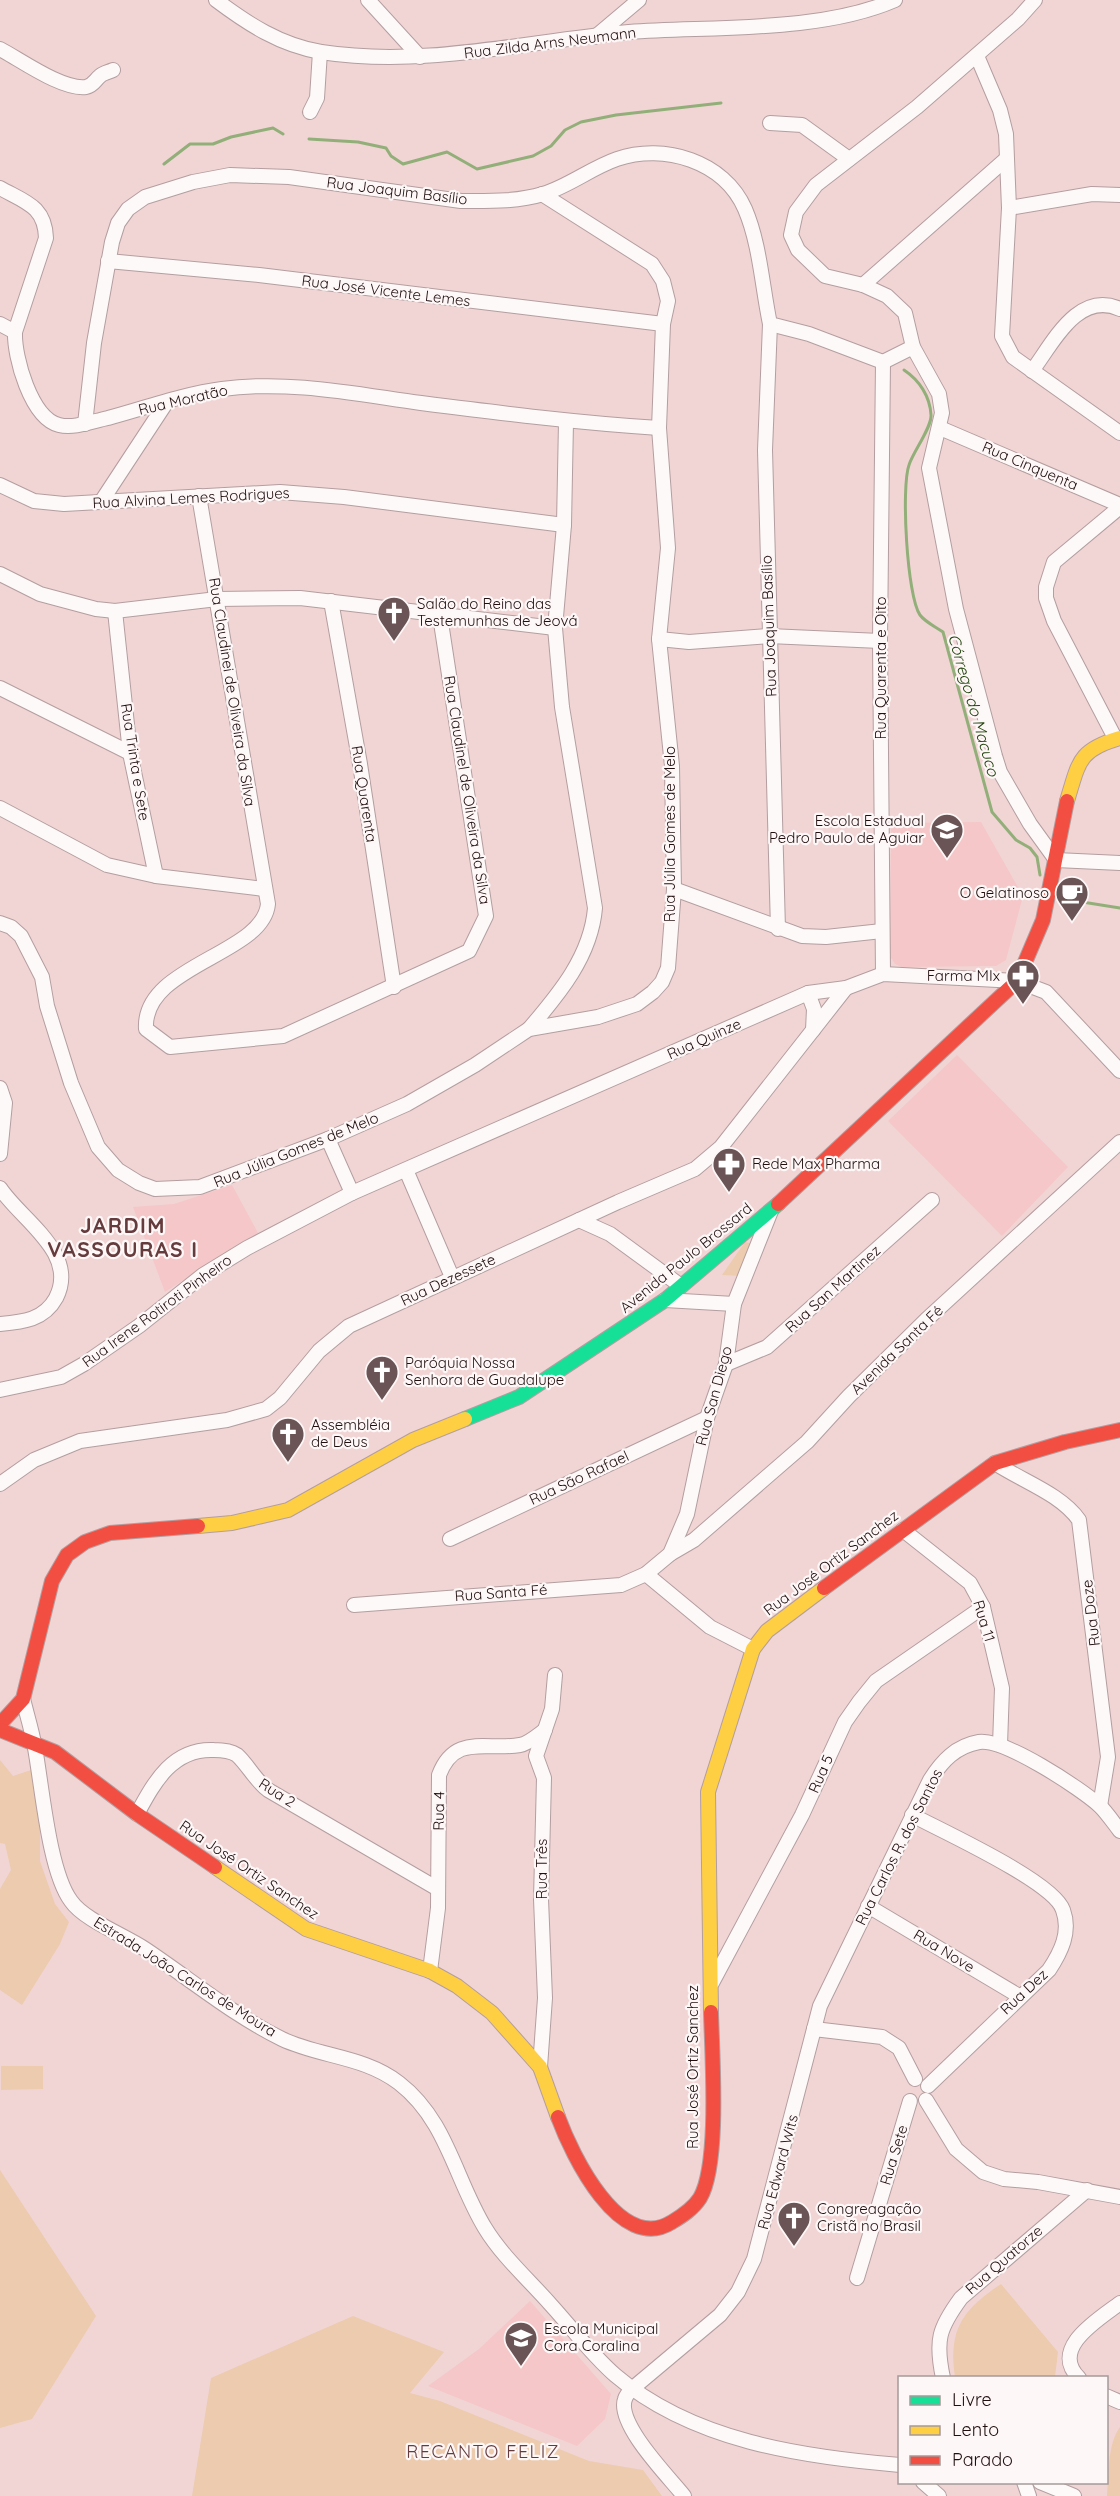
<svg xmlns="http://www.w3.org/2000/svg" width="1120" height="2496" font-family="Quicksand,sans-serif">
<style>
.built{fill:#f5c7c8}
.green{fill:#edcbae}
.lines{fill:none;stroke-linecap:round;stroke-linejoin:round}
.stream{stroke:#93af79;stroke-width:3}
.street-casing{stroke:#b49e9f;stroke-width:16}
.fast-casing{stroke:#b49e9f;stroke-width:16}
.slow-casing{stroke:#b49e9f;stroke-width:16}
.jam-casing{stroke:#b49e9f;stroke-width:16}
.street{stroke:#fdf9f9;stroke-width:14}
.fast{stroke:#16e098;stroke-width:14}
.slow{stroke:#ffcf43;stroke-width:14}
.jam{stroke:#f24e42;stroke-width:14}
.labels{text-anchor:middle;stroke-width:4.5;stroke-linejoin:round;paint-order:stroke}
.street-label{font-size:15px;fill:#210f10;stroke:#fdf7f7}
.poi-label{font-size:15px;fill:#210f10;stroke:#fdf7f7;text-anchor:start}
.water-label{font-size:16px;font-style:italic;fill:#20420b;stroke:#fdf7f7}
.quarter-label{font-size:18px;letter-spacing:1.5px;fill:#663b3d;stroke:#fdf7f7}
.district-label{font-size:21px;font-weight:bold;letter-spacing:1.5px;fill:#663b3d;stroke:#fdf7f7}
</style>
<rect width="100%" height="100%" fill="#f1d5d5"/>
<g class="built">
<path d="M981 822 1023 896 1006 960 996 966 902 967 895 964 890 956 891 823Z"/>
<path d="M957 1055 1068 1167 1002 1236 888 1121Z"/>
<path d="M232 1185 258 1233 165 1292 133 1207 174 1204Z"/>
<path d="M530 2301 611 2394 605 2419 577 2446 428 2386 479 2349Z"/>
</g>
<g class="green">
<path d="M745 1242 754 1244 742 1276 722 1275Z"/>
<path d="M0 1760 13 1776 31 1770 40 1830V1861L55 1904 69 1922 60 1944 22 2005 0 1990V1889L11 1870 5 1844 0 1843Z"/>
<path d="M1 2066H43V2089L1 2090Z"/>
<path d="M0 2170 96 2316 32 2419 0 2428Z"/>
<path d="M1001 2284 1058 2352 1055 2377H955C948 2330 962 2310 1001 2284Z"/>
<path d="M353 2316 444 2352 410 2393 440 2401 589 2461 643 2470 662 2496H192L211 2378Z"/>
<path d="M1120 2427V2496H1107C1109 2475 1107 2445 1120 2427Z"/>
</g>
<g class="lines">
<g class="stream">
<path d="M309 139 358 142 386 148 391 156 403 164 447 152 477 169 533 156 551 146 565 130 581 122 616 115 721 103"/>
<path d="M164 164 190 144H213L231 137 273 128 283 134"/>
<path d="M904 370C919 380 930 396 931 415 932 427 913 452 909 465 901 487 907 597 920 615 925 622 936 627 943 632L992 812 1016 840 1030 848 1037 857 1040 875"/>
<path d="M1076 901 1120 908"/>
</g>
<defs>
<g id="street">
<path d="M216 0C248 24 280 45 321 52 425 68 526 41 629 32 711 26 819 33 895 0"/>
<path d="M368 0 420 57"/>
<path d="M1035 0 1018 19 917 107 816 185 796 212 791 235 798 250 825 276 863 285 887 296 905 313 913 347 939 394 942 413 929 468 956 609 995 756 1000 772 1030 824 1056 860 1120 863"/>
<path d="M595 37 639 0"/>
<path d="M0 49C21 60 62 90 86 87 94 85 95 80 100 76 103 73 109 72 113 70"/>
<path d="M977 56 1000 110 1006 134 1009 208 1002 336 1013 357 1120 433"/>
<path d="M310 112 317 98 320 52"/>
<path d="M770 123 802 125 849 159"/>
<path d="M0 188C25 202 45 206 46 238L15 332C14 357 31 418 59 425 74 429 93 421 108 418 145 408 184 394 222 389 289 380 355 394 421 403 500 413 579 423 659 428"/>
<path d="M1009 208 1092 194 1120 195"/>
<path d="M108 261 259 275 663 324"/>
<path d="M863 285 1005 160"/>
<path d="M0 324 15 332"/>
<path d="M770 324 765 450 778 929"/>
<path d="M883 362 913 347"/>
<path d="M1032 371C1053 343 1078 290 1120 309"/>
<path d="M85 424 94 343 112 242 118 223 128 209 145 197 193 182 230 175 289 177 461 201C488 201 517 202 543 194 569 186 591 168 617 159 664 143 724 161 745 209 760 244 762 286 770 324L809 334 883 362"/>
<path d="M940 428 1120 505"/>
<path d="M0 485 34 501 64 504 280 492 344 497 564 525"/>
<path d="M199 496 268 904C263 955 142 965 146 1029L170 1047 283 1036 469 951 486 916 440 616"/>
<path d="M101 502 166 403"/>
<path d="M0 574 40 594 96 609 115 611 217 599 300 598 555 628"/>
<path d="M331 601 360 764 394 987"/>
<path d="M115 611 130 753 156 876"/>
<path d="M659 639 689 642 769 636 880 641"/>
<path d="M0 688 130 753"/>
<path d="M1115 738 1054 621 1046 598V587L1054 562 1120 507"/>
<path d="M0 808 107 865 156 876 264 889"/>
<path d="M674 889 802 936 826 937 882 931"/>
<path d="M0 923 11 927 21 936 42 977 47 1006 71 1083 98 1147 118 1170 139 1183 155 1189 200 1187 328 1139 407 1104 475 1065 529 1029 598 1017 637 1004 653 992 662 982 668 968 674 889 672 766 659 639 668 548 659 428 663 324 668 301 663 281 652 264 542 194"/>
<path d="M883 974 880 641 883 362"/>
<path d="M808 993 814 1009 813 1030"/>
<path d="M529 1029C559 994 591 956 595 908L562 707 555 628 564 525 566 422"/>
<path d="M0 1088 5 1103 0 1154"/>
<path d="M328 1139 352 1193"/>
<path d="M406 1170 452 1277"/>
<path d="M0 1188C21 1220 79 1253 56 1298 44 1320 23 1322 0 1324"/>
<path d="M579 1220 610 1234 681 1286"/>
<path d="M665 1300 734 1304"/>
<path d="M726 1364 767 1347 932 1200"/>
<path d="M0 1390 61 1377 84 1364 139 1326 203 1275 247 1248 352 1193 808 993 846 988 883 974 1017 981 1046 992 1120 1071"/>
<path d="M995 1463C1022 1481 1061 1494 1079 1520L1108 1757 1100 1806"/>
<path d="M0 1484 34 1460 80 1441 227 1420 266 1409 280 1398 319 1351 349 1326 618 1202 695 1169 721 1147 846 988"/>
<path d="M903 1530 970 1583 983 1607 1002 1688 1000 1745"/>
<path d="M450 1539 707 1418"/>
<path d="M670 1554 694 1540 807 1442 849 1396 926 1320 1120 1142"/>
<path d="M646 1574 710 1627 753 1649"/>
<path d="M354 1605 621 1585 646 1574 670 1554 687 1514 707 1418 726 1364 734 1304 771 1211"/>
<path d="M23 1699C27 1715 32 1731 35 1748 42 1786 49 1872 71 1901 84 1920 124 1935 145 1949 190 1979 233 2015 282 2039 320 2057 364 2056 399 2083 447 2120 455 2179 485 2228 502 2256 529 2280 551 2305 572 2328 591 2354 615 2375 692 2441 802 2457 900 2465"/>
<path d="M137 1814C154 1783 172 1748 214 1750 221 1750 231 1751 237 1755 248 1765 255 1780 268 1790L438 1889"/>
<path d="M912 1815C942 1831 1054 1882 1063 1910 1071 1932 1061 1952 1049 1970L928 2086"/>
<path d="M868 1906 1019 1996"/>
<path d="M430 1971 438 1908 439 1775C455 1733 486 1751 520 1745 528 1744 538 1735 545 1730"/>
<path d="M712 1983 802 1815 845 1722 859 1702 876 1681 983 1607"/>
<path d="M814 2029 882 2037 899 2048 915 2079"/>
<path d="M540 2067 545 1998 541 1899 544 1778 536 1756 552 1709 555 1675"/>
<path d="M926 2100 956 2149 983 2172 1004 2179 1038 2182 1120 2197"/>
<path d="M857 2278 910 2101"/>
<path d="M943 2378C935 2340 939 2328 961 2298L1087 2190"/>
<path d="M1079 2378C1049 2348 1099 2319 1120 2303"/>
<path d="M1106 2396 1120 2402"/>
<path d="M923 2482 939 2496"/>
<path d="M1024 2482 1029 2496"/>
<path d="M1040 2482 1074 2496"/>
<path d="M684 2496C669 2477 616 2424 625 2399 626 2395 630 2391 633 2388L720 2315 738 2292 754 2259 820 2006 930 1780C942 1761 956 1746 979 1742 1004 1738 1080 1788 1100 1806 1107 1813 1113 1822 1120 1831"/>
</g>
<path id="fast" d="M465 1419 519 1397 665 1300 778 1204"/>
<g id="slow">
<path d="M1067 801C1079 762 1078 750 1120 738"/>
<path d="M198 1526 232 1523 288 1510 413 1440 465 1419"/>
<path d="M215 1867 306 1929 430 1971 457 1986 492 2013 540 2067 558 2117"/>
<path d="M711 2012 708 1792 753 1649 767 1631 824 1588"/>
</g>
<g id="jam">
<path d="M778 1204 1017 981 1043 920 1067 801"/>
<path d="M824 1588 995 1463 1065 1442 1120 1430"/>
<path d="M0 1724 23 1699 52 1581 67 1555 85 1542 110 1533 198 1526"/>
<path d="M0 1730 55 1752 137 1814 215 1867"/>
<path d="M558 2117C572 2155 620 2255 672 2222 682 2216 693 2209 700 2198 720 2164 712 2055 711 2012"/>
</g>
</defs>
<use href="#street" class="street-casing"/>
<use href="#fast" class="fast-casing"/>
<use href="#slow" class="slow-casing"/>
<use href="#jam" class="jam-casing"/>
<use href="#street" class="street"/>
<use href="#fast" class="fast"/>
<use href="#slow" class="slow"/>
<use href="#jam" class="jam"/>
</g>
<defs>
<symbol id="church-pin" viewBox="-11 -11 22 30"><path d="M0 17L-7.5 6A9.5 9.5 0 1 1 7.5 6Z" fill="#6a5455" stroke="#fdf7f7"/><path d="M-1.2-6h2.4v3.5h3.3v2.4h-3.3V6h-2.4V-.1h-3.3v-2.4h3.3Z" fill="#fff"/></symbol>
<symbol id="school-pin" viewBox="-11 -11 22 30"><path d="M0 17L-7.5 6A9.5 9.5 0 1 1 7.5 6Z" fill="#6a5455" stroke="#fdf7f7"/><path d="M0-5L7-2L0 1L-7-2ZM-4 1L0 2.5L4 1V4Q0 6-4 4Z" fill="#fff"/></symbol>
<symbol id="cafe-pin" viewBox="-11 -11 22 30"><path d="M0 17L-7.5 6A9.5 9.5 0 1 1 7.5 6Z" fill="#6a5455" stroke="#fdf7f7"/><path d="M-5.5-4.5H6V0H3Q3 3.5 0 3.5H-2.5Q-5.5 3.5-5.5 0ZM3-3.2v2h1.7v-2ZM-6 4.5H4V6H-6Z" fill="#fff"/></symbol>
<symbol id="pharmacy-pin" viewBox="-11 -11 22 30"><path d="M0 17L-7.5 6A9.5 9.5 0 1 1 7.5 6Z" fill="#6a5455" stroke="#fdf7f7"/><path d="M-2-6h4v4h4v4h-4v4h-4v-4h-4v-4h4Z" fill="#fff"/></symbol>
</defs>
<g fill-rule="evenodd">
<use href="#church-pin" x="375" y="594" width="38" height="52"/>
<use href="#school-pin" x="928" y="811" width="38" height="52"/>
<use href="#cafe-pin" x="1053" y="874" width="38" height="52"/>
<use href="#pharmacy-pin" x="1004" y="957" width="38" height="52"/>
<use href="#pharmacy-pin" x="710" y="1145" width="38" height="52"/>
<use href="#church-pin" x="363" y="1353" width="38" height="52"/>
<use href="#church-pin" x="269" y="1415" width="38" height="52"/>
<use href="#church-pin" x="775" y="2199" width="38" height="52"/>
<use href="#school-pin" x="502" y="2319" width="38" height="52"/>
</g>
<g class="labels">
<g class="street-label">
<text transform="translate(550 43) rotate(-7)" y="5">Rua Zilda Arns Neumann</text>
<text transform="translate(397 191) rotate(7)" y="5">Rua Joaquim Basílio</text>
<text transform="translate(386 291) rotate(7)" y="5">Rua José Vicente Lemes</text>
<text transform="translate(183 400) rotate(-13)" y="5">Rua Moratão</text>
<text transform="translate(1030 466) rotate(23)" y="5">Rua Cinquenta</text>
<text transform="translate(191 498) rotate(-3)" y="5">Rua Alvina Lemes Rodrigues</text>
<text transform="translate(769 626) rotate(-92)" y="5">Rua Joaquim Basílio</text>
<text transform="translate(881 668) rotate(-90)" y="5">Rua Quarenta e Oito</text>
<text transform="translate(232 692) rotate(81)" y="5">Rua Claudinei de Oliveira da Silva</text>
<text transform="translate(135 762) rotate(81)" y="5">Rua Trinta e Sete</text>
<text transform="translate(467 790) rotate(81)" y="5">Rua Claudinel de Oliveira da Silva</text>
<text transform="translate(364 794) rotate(81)" y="5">Rua Quarenta</text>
<text transform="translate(670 834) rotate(-90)" y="5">Rua Júlia Gomes de Melo</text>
<text transform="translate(704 1039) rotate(-24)" y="5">Rua Quinze</text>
<text transform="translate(296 1150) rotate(-22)" y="5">Rua Júlia Gomes de Melo</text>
<text transform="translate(686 1258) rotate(-39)" y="5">Avenida Paulo Brossard</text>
<text transform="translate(448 1280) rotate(-25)" y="5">Rua Dezessete</text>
<text transform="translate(833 1289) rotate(-42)" y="5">Rua San Martinez</text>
<text transform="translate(157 1311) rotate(-36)" y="5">Rua Irene Rotiroti Pinheiro</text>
<text transform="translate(897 1350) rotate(-44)" y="5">Avenida Santa Fé</text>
<text transform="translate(714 1396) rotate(-75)" y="5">Rua San Diego</text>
<text transform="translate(579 1478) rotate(-25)" y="5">Rua São Rafael</text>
<text transform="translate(831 1563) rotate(-37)" y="5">Rua José Ortiz Sanchez</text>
<text transform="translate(501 1593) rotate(-4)" y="5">Rua Santa Fé</text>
<text transform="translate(1091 1613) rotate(-97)" y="5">Rua Doze</text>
<text transform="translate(984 1621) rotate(73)" y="5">Rua 11</text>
<text transform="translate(821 1774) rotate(-66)" y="5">Rua 5</text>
<text transform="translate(277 1793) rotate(33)" y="5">Rua 2</text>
<text transform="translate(439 1811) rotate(-89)" y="5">Rua 4</text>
<text transform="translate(899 1847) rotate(-63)" y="5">Rua Carlos R. dos Santos</text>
<text transform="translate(542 1869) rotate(-90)" y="5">Rua Três</text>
<text transform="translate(249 1870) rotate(34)" y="5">Rua José Ortiz Sanchez</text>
<text transform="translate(944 1951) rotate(31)" y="5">Rua Nove</text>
<text transform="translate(185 1977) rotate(32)" y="5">Estrada João Carlos de Moura</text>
<text transform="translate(1024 1992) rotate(-43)" y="5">Rua Dez</text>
<text transform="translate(693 2067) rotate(-90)" y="5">Rua José Ortiz Sanchez</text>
<text transform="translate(894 2155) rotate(-73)" y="5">Rua Sete</text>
<text transform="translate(778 2172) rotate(-75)" y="5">Rua Edward Wits</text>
<text transform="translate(1004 2260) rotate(-41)" y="5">Rua Quatorze</text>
</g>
<g class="poi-label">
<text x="417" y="609">Salão do Reino das<tspan x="417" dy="17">Testemunhas de Jeová</tspan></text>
<text x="924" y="826" text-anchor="end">Escola Estadual<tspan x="924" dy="17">Pedro Paulo de Aguiar</tspan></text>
<text x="1049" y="898" text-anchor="end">O Gelatinoso</text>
<text x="1000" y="981" text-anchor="end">Farma MIx</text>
<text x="752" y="1169">Rede Max Pharma</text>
<text x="405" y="1368">Paróquia Nossa<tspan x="405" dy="17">Senhora de Guadalupe</tspan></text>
<text x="311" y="1430">Assembléia<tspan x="311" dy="17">de Deus</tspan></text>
<text x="817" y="2214">Congreagação<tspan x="817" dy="17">Cristã no Brasil</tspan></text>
<text x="544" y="2334">Escola Municipal<tspan x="544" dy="17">Cora Coralina</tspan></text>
</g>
<g class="water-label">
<text transform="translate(974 705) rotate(74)" y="6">Córrego do Macuco</text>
</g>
<g class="quarter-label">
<text x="483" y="2458">RECANTO FELIZ</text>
</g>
<g class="district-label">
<text x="123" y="1233">JARDIM<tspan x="123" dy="24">VASSOURAS I</tspan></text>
</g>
</g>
<rect x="898" y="2376" width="210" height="108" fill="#fdf7f7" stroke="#a59a9b" stroke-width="1.5"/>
<rect x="910" y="2396" width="30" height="9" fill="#16e098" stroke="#a59a9b" stroke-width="1.5"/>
<text x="952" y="2406" font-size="18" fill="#210f10">Livre</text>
<rect x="910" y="2426" width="30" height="9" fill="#ffcf43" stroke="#a59a9b" stroke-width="1.5"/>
<text x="952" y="2436" font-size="18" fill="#210f10">Lento</text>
<rect x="910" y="2456" width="30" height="9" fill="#f24e42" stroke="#a59a9b" stroke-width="1.5"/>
<text x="952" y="2466" font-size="18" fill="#210f10">Parado</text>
</svg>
